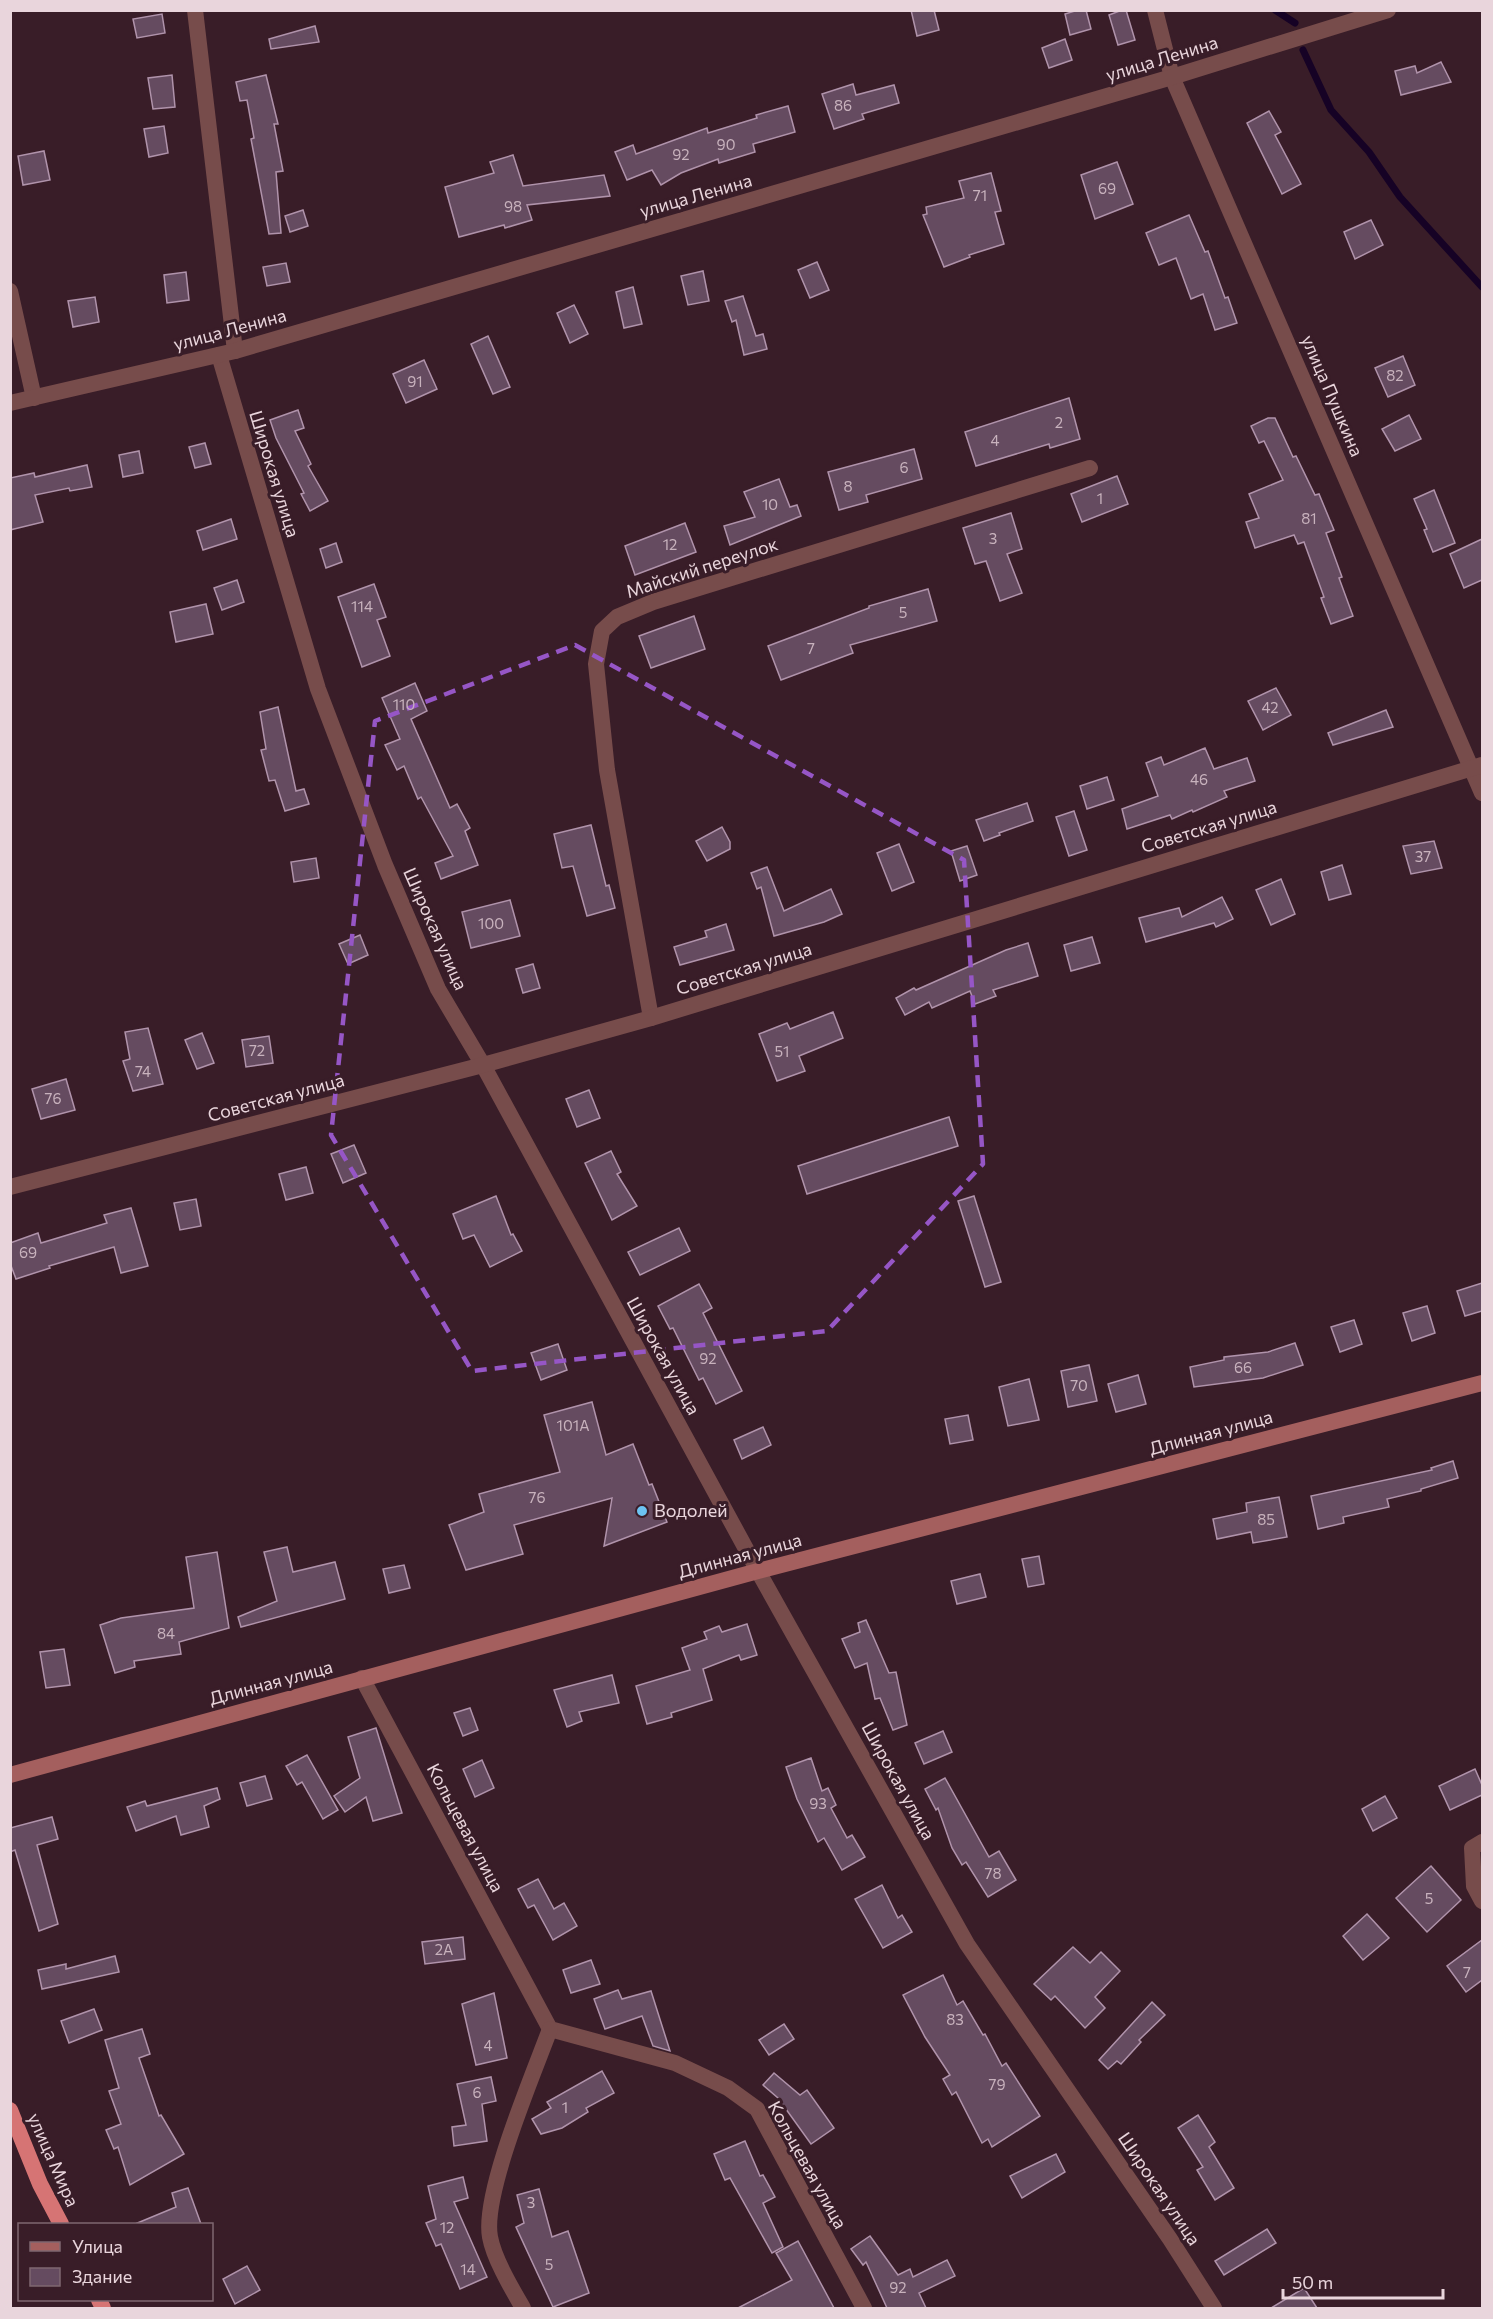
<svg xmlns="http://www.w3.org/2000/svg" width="1493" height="2319" font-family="Commissioner,sans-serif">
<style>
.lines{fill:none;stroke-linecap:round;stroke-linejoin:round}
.stream{stroke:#160225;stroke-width:7}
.building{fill:#654b60;stroke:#b093ab;stroke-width:1.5}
.minor{stroke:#774c4b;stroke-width:16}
.secondary{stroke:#a45f5e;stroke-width:16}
.trunk{stroke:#d67474;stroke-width:16}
.marked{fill:none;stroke:#9656c6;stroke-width:4.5;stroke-dasharray:12 8;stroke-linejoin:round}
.poi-dot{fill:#6cc3f2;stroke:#391d28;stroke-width:2}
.labels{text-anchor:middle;stroke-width:6;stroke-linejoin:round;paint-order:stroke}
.number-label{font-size:15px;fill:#c8b2bd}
.street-label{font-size:18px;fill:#e9d5dc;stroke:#391d28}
.poi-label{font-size:18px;fill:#e9d5dc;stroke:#391d28;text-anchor:start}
</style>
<rect width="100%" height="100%" fill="#391d28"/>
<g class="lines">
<g class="stream">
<path d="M1275 10 1295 23"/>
<path d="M1303 50 1331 110 1369 152 1400 197 1482 287"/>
</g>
</g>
<g class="building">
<path d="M911 10H934L939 30 917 36Z"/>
<path d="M1078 10H1086L1091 29 1070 35 1065 14Z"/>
<path d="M1122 10H1126L1135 40 1118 45 1109 15Z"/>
<path d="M162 14 165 33 137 38 133 19Z"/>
<path d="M315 26 319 42 271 49 269 39Z"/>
<path d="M1065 39 1072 60 1049 68 1042 48Z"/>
<path d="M1441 62 1451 82 1401 95 1395 71 1415 66 1417 73Z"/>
<path d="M172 75 175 107 153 109 148 78Z"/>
<path d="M266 75 278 124H274L283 171 276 172 281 233 269 234 251 139 254 138 247 100 240 101 236 82Z"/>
<path d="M853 84 856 95 894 85 899 103 862 114 864 119 834 129 822 94Z"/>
<path d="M788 106 795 132 753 144 755 152 719 163 718 159 681 173 661 185 652 170 627 180 615 152 633 145 636 154 707 128 708 133 757 118 756 115Z"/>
<path d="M1269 111 1281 132 1275 135 1301 184 1282 194 1247 123Z"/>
<path d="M164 126 168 153 149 157 144 129Z"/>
<path d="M44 151 50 180 23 185 18 156Z"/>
<path d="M513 155 523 186 604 175 610 196 527 205 532 220 505 228 504 225 459 237 445 187 494 173 490 162Z"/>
<path d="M1117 162 1133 204 1095 219 1081 175Z"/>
<path d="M991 173 1001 211 995 212 1004 244 969 255 970 257 944 267 923 215 927 214 926 207 964 198 959 181Z"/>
<path d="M303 210 308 226 290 232 285 216Z"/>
<path d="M1189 215 1205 252 1208 251 1225 298 1228 297 1237 323 1215 330 1203 294 1191 299 1176 258 1159 265 1146 233Z"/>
<path d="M1371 220 1383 245 1355 259 1344 232Z"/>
<path d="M817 262 829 290 810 298 798 270Z"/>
<path d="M286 263 290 282 267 286 263 267Z"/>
<path d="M703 271 709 301 688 305 681 276Z"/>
<path d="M186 272 189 300 167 303 164 275Z"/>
<path d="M633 287 642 324 624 328 616 292Z"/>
<path d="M743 296 756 336 763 334 767 349 744 355 736 320 732 322 725 301Z"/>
<path d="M95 297 99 322 73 327 68 301Z"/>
<path d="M574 305 588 334 570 343 557 313Z"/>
<path d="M488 336 510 387 493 394 471 344Z"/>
<path d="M1403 356 1415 385 1388 397 1375 368Z"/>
<path d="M424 360 437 389 406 403 393 374Z"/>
<path d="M1069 398 1080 439 1050 448 1049 444 976 466 965 432Z"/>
<path d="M298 410 304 428 295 431 311 464 308 466 328 501 310 511 301 494 304 493 276 438 270 420Z"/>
<path d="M1409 415 1421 439 1395 451 1382 429Z"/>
<path d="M1268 418H1275L1293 457 1296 456 1315 495 1319 494 1334 530 1326 533 1342 577 1339 578 1353 616 1331 624 1321 598 1324 597 1304 542 1298 544 1294 535 1255 548 1246 522 1259 518 1249 494 1283 480 1264 441 1259 443 1251 426Z"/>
<path d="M205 443 211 464 195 468 189 447Z"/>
<path d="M914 449 922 479 866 495 868 502 839 510 828 472Z"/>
<path d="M139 451 143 473 123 477 119 455Z"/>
<path d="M87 465 92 487 70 491 69 488 35 495 43 522 10 530V478L34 473 35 477Z"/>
<path d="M1117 476 1128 504 1082 522 1071 494Z"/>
<path d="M779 479 790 507 797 505 801 516 730 545 724 526 755 517 744 492Z"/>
<path d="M1434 490 1455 543 1433 552 1424 530 1427 529 1414 499Z"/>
<path d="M1011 513 1022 549 1007 554 1022 593 1000 601 986 561 975 564 963 528Z"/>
<path d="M231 519 237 539 203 550 197 531Z"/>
<path d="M685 523 696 552 635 575 625 546Z"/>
<path d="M1482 539V580L1464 588 1450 554Z"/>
<path d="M336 543 342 562 326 568 320 549Z"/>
<path d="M237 580 244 602 222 610 214 588Z"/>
<path d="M374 584 386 617 377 620 390 656 362 667 338 597Z"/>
<path d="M928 589 937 621 850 645 853 653 781 680 768 646 869 608V606Z"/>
<path d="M206 604 213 634 176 642 170 612Z"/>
<path d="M694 616 705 649 651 668 639 636Z"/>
<path d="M415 683 427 711 411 719 450 808 457 804 470 828 465 831 478 865 441 879 435 863 453 856 421 797 418 799 404 766 397 770 385 745 400 739 382 698Z"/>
<path d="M1276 688 1291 715 1263 730 1248 701Z"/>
<path d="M278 707 296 791 304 789 309 804 285 811 275 780 269 781 261 750 266 749 260 712Z"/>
<path d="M1386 710 1393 727 1333 745 1328 733Z"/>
<path d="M1205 748 1214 769 1247 758 1255 781 1224 791 1227 797 1193 812 1192 810 1172 819 1170 815 1127 829 1122 809 1158 796 1146 763 1161 757 1164 765Z"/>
<path d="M1107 777 1114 800 1087 809 1080 786Z"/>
<path d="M1027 803 1033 821 999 833 1000 835 984 841 976 820Z"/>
<path d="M1074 811 1087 850 1069 856 1056 817Z"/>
<path d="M591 825 606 886 609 885 615 908 587 916 573 866 562 868 554 834Z"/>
<path d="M722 827 730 842V849L707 861 696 841Z"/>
<path d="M1434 841 1442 868 1411 874 1403 846Z"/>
<path d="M899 844 914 882 892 891 877 853Z"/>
<path d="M967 846 977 875 960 881 951 851Z"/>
<path d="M316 858 319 878 294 882 291 862Z"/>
<path d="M1342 865 1351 894 1329 900 1321 872Z"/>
<path d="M767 867 784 911 831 889 842 914 824 922 774 936 761 887 757 889 751 873Z"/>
<path d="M1281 879 1295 914 1271 925 1256 890Z"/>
<path d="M1222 897 1233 919 1216 927 1214 923 1146 942 1139 918 1179 908 1182 917Z"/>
<path d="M510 900 520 936 471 948 462 912Z"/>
<path d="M726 924 734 950 680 965 674 947 707 937 705 931Z"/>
<path d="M360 935 368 955 348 964 339 944Z"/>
<path d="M1092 937 1100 963 1071 971 1064 945Z"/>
<path d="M1028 943 1038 976 993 990 996 996 975 1004 970 991 932 1008 929 1002 905 1015 896 998 914 988 916 990 1006 950Z"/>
<path d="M533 964 540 988 523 993 516 969Z"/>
<path d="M833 1012 843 1038 799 1056 805 1071 777 1081 759 1034 787 1023 790 1029Z"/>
<path d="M148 1028 163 1084 133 1091 123 1061 130 1059 125 1032Z"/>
<path d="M202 1033 214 1063 197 1069 185 1040Z"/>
<path d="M269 1036 273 1063 246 1067 242 1040Z"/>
<path d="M66 1079 75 1110 41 1119 32 1089Z"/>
<path d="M589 1090 600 1118 577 1127 566 1099Z"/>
<path d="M949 1117 958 1146 807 1194 798 1166Z"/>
<path d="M354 1145 366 1173 343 1183 331 1154Z"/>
<path d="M611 1151 621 1172 617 1174 637 1206 612 1220 585 1163Z"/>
<path d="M306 1167 313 1193 286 1200 279 1174Z"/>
<path d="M496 1196 511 1235 513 1234 522 1251 490 1267 474 1235 463 1239 453 1214Z"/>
<path d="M974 1196 1001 1282 985 1287 958 1201Z"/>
<path d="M196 1199 201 1226 180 1230 174 1203Z"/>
<path d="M131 1208 148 1266 121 1273 114 1247 49 1266 50 1268 16 1279 10 1263V1243L38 1233 41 1243 107 1223 104 1215Z"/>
<path d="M679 1228 690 1251 640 1275 628 1252Z"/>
<path d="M1482 1283V1311L1465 1316 1457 1291Z"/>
<path d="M699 1284 712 1308 703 1313 742 1391 716 1404 703 1378 699 1380 673 1328 670 1329 658 1306Z"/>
<path d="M1427 1306 1435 1333 1412 1341 1403 1313Z"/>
<path d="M1354 1320 1362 1344 1340 1352 1331 1327Z"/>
<path d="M1295 1343 1303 1365 1263 1378 1194 1387 1190 1367 1224 1360V1357L1268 1352Z"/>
<path d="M558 1344 567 1370 541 1380 531 1353Z"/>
<path d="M1089 1365 1097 1401 1068 1407 1061 1371Z"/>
<path d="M1138 1375 1146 1404 1116 1412 1108 1384Z"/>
<path d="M1029 1379 1039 1420 1008 1426 999 1387Z"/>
<path d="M592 1402 606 1455 633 1444 649 1485 652 1484 667 1522 604 1546 612 1498 514 1525 523 1554 466 1570 449 1525 484 1512 479 1494 560 1472 544 1415Z"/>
<path d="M968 1415 973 1440 950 1444 945 1419Z"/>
<path d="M763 1427 771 1445 742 1459 734 1440Z"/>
<path d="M1453 1461 1458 1478 1421 1489V1491L1387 1499 1389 1507 1343 1517 1344 1523 1318 1529 1311 1496 1432 1470 1431 1468Z"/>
<path d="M1279 1497 1287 1537 1253 1543 1251 1532 1217 1539 1213 1519 1247 1512 1246 1503Z"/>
<path d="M287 1547 293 1572 335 1562 345 1599 241 1627 238 1617 277 1601 264 1552Z"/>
<path d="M217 1552 229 1628 179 1642 181 1654 134 1661 135 1667 115 1673 100 1625 121 1618 194 1608 186 1557Z"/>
<path d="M1039 1556 1044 1584 1028 1587 1022 1559Z"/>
<path d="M404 1565 410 1588 389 1593 383 1569Z"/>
<path d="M980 1574 986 1597 957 1604 951 1581Z"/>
<path d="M866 1620 889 1673 896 1672 907 1725 893 1730 880 1698 875 1699 867 1663 855 1668 842 1639 860 1632 858 1623Z"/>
<path d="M747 1624 757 1655 741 1660 739 1655 703 1669 712 1700 671 1713 672 1717 647 1724 636 1686 690 1670 682 1648 707 1639 704 1632 719 1626 722 1632Z"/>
<path d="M64 1649 70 1685 46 1688 40 1652Z"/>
<path d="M612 1675 619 1703 579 1712 582 1721 567 1727 554 1690Z"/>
<path d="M470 1708 478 1730 463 1736 454 1713Z"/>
<path d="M376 1728 402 1813 373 1821 366 1797 345 1812 334 1796 360 1778 348 1737Z"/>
<path d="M943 1731 952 1752 924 1764 915 1743Z"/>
<path d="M307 1755 338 1810 323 1819 302 1782 297 1785 286 1766Z"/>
<path d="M811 1758 822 1791 828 1788 836 1805 831 1808 847 1838 852 1835 865 1857 842 1870 824 1838 818 1842 797 1799 786 1767Z"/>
<path d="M482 1760 494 1788 475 1797 463 1769Z"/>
<path d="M1475 1769 1482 1785V1795L1450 1810 1439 1786Z"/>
<path d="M265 1776 272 1799 247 1806 240 1783Z"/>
<path d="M945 1778 989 1857 999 1851 1016 1880 988 1897 966 1862 962 1865 952 1848 938 1808 936 1810 925 1789Z"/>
<path d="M217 1788 220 1799 204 1806 209 1827 181 1835 176 1816 136 1831 127 1807 145 1801 147 1806Z"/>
<path d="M1385 1796 1397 1818 1373 1831 1362 1809Z"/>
<path d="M52 1817 58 1839 37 1845 58 1924 39 1931 15 1850 10 1852V1828Z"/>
<path d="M1431 1866 1461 1900 1427 1932 1396 1898Z"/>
<path d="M538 1879 554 1909 564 1903 577 1926 553 1940 534 1905 528 1908 518 1889Z"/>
<path d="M882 1885 898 1918 902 1915 912 1932 883 1948 855 1899Z"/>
<path d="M1367 1914 1389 1938 1363 1960 1343 1936Z"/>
<path d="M463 1937 465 1959 425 1964 422 1942Z"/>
<path d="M1482 1940V1980L1466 1992 1447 1966Z"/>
<path d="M1073 1947 1090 1963 1101 1952 1120 1971 1095 1997 1105 2008 1085 2028 1055 1996 1051 2000 1034 1984Z"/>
<path d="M115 1956 119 1972 42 1989 38 1970 66 1964V1969Z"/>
<path d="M591 1960 600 1984 571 1993 563 1970Z"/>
<path d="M943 1975 957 2005 963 2001 983 2035 985 2034 1002 2066 1006 2063 1040 2116 992 2147 988 2139 982 2143 956 2092 952 2095 943 2079 950 2075 925 2037 903 1995Z"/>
<path d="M618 1990 622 1999 651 1991 670 2051 653 2046 642 2016 605 2029 594 1999Z"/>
<path d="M494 1993 507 2058 476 2065 462 2004Z"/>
<path d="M1152 2002 1165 2015 1139 2040 1141 2042 1121 2064 1117 2061 1108 2069 1099 2060Z"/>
<path d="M94 2009 102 2030 69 2043 61 2021Z"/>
<path d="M784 2024 794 2039 769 2055 759 2040Z"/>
<path d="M142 2029 150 2054 139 2058 159 2116 161 2115 184 2154 130 2185 118 2147 114 2149 106 2130 121 2124 109 2091 119 2088 105 2040Z"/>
<path d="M602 2071 614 2093 586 2108 588 2112 562 2128 541 2134 532 2119 551 2108 547 2102Z"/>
<path d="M774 2073 800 2095 807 2090 834 2128 811 2144 778 2098 763 2085Z"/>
<path d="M491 2077 496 2101 482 2104 487 2141 454 2146 452 2127 466 2125 457 2084Z"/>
<path d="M1198 2115 1215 2142 1209 2147 1234 2188 1215 2200 1197 2170 1203 2167 1178 2128Z"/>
<path d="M745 2141 760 2176 763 2175 775 2197 763 2203 783 2247 772 2253 730 2178 725 2180 714 2154Z"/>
<path d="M1056 2154 1065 2172 1022 2198 1010 2176Z"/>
<path d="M463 2177 468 2198 454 2202 487 2277 460 2289 441 2244 436 2246 426 2223 436 2219 428 2186Z"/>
<path d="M188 2188 201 2224H135L176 2207 172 2193Z"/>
<path d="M539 2189 552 2237 568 2231 589 2293 553 2307 516 2227 524 2223 517 2195Z"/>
<path d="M1267 2229 1276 2243 1224 2275 1215 2261Z"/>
<path d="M870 2236 898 2275 910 2269 913 2277 947 2260 955 2276 919 2293 926 2308H887L866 2262 863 2265 851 2249Z"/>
<path d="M798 2241 834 2308H738L792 2280 776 2253Z"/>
<path d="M247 2266 260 2290 235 2304 223 2279Z"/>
<path d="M1304 2288 1317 2308H1271Z"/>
</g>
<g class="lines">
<g class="minor">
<path d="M195 10 235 351"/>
<path d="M1155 10 1172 77 1482 793"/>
<path d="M10 291 34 398"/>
<path d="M219 355 318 689 385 865 438 989 483 1065 758 1571 967 1944 1170 2239 1214 2308"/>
<path d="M10 403 235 351 1172 77 1388 10"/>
<path d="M651 1018 607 770 596 664 602 631 617 617 653 602 1090 468"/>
<path d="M10 1187 483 1065 651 1018 1482 765"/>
<path d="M362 1678 550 2029 675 2063 728 2088 757 2109 864 2308"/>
<path d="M1482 1842 1472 1848 1474 1886 1482 1901"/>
<path d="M523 2308C512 2289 494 2259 490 2237 482 2194 533 2075 550 2029"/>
</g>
<path class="secondary" d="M10 1775 758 1571 1482 1383"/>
<g class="trunk">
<path d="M10 2110 40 2184 61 2224"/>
<path d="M99 2300 103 2308"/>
</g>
</g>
<path class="marked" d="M575 645 964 860 983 1164 827 1331 472 1371 331 1135 375 721Z"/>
<circle class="poi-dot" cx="642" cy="1511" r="6"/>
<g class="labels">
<g class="number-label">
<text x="843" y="111">86</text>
<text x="726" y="150">90</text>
<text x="681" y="160">92</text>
<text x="1107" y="194">69</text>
<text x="980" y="201">71</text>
<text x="513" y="212">98</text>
<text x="1395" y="381">82</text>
<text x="415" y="387">91</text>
<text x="1059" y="428">2</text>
<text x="995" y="446">4</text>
<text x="904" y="473">6</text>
<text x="848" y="492">8</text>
<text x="1100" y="504">1</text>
<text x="770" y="510">10</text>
<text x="1309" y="524">81</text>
<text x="993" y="544">3</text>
<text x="670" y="550">12</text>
<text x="362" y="612">114</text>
<text x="903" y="618">5</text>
<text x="811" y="654">7</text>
<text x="404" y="710">110</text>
<text x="1270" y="713">42</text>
<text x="1199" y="785">46</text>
<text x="1423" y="862">37</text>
<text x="491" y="929">100</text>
<text x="257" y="1056">72</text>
<text x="782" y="1057">51</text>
<text x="143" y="1077">74</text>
<text x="53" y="1104">76</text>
<text x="28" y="1258">69</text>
<text x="708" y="1364">92</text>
<text x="1243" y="1373">66</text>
<text x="1079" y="1391">70</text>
<text x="573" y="1431">101А</text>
<text x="537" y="1503">76</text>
<text x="1266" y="1525">85</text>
<text x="166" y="1639">84</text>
<text x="818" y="1809">93</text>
<text x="993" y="1879">78</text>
<text x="1429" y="1904">5</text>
<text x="444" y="1955">2А</text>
<text x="1467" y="1978">7</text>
<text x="955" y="2025">83</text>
<text x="488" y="2051">4</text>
<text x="997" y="2090">79</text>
<text x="477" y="2098">6</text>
<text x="565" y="2113">1</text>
<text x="531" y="2208">3</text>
<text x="447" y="2233">12</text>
<text x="549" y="2270">5</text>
<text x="468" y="2275">14</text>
<text x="898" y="2293">92</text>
</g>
<g class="street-label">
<text transform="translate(1162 59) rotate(-17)" y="6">улица Ленина</text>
<text transform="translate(696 196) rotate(-16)" y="6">улица Ленина</text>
<text transform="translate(230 330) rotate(-15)" y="6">улица Ленина</text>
<text transform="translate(1332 396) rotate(67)" y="6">улица Пушкина</text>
<text transform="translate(274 474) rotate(73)" y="6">Широкая улица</text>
<text transform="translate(702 568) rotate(-18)" y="6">Майский переулок</text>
<text transform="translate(1209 827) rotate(-17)" y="6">Советская улица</text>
<text transform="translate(435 929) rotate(66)" y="6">Широкая улица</text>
<text transform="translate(744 969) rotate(-17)" y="6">Советская улица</text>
<text transform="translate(276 1098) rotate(-15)" y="6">Советская улица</text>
<text transform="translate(663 1356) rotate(61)" y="6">Широкая улица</text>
<text transform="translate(1211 1433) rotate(-15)" y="6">Длинная улица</text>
<text transform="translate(740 1556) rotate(-15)" y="6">Длинная улица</text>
<text transform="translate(271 1683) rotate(-15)" y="6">Длинная улица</text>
<text transform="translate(898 1781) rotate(61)" y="6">Широкая улица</text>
<text transform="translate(465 1828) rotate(62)" y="6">Кольцевая улица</text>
<text transform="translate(53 2160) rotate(66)" y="6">улица Мира</text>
<text transform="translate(807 2165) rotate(61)" y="6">Кольцевая улица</text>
<text transform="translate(1159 2189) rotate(56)" y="6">Широкая улица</text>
</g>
<g class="poi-label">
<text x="654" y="1517">Водолей</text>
</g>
</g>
<rect width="1493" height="2319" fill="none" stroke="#e9d5dc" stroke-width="24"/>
<rect x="18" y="2223" width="195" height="78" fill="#391d28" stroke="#7f6770" stroke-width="1.5"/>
<rect x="30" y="2242" width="30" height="9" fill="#a45f5e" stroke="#7f6770" stroke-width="1.5"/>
<text x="72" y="2253" font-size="18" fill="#e9d5dc">Улица</text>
<rect x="30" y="2268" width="30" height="18" fill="#654b60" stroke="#7f6770" stroke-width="1.5"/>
<text x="72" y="2283" font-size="18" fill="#e9d5dc">Здание</text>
<path d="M1283 2289v9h160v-9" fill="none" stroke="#e9d5dc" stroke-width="3"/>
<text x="1292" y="2289" font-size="18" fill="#e9d5dc" stroke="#391d28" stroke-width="4.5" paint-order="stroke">50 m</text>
</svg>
